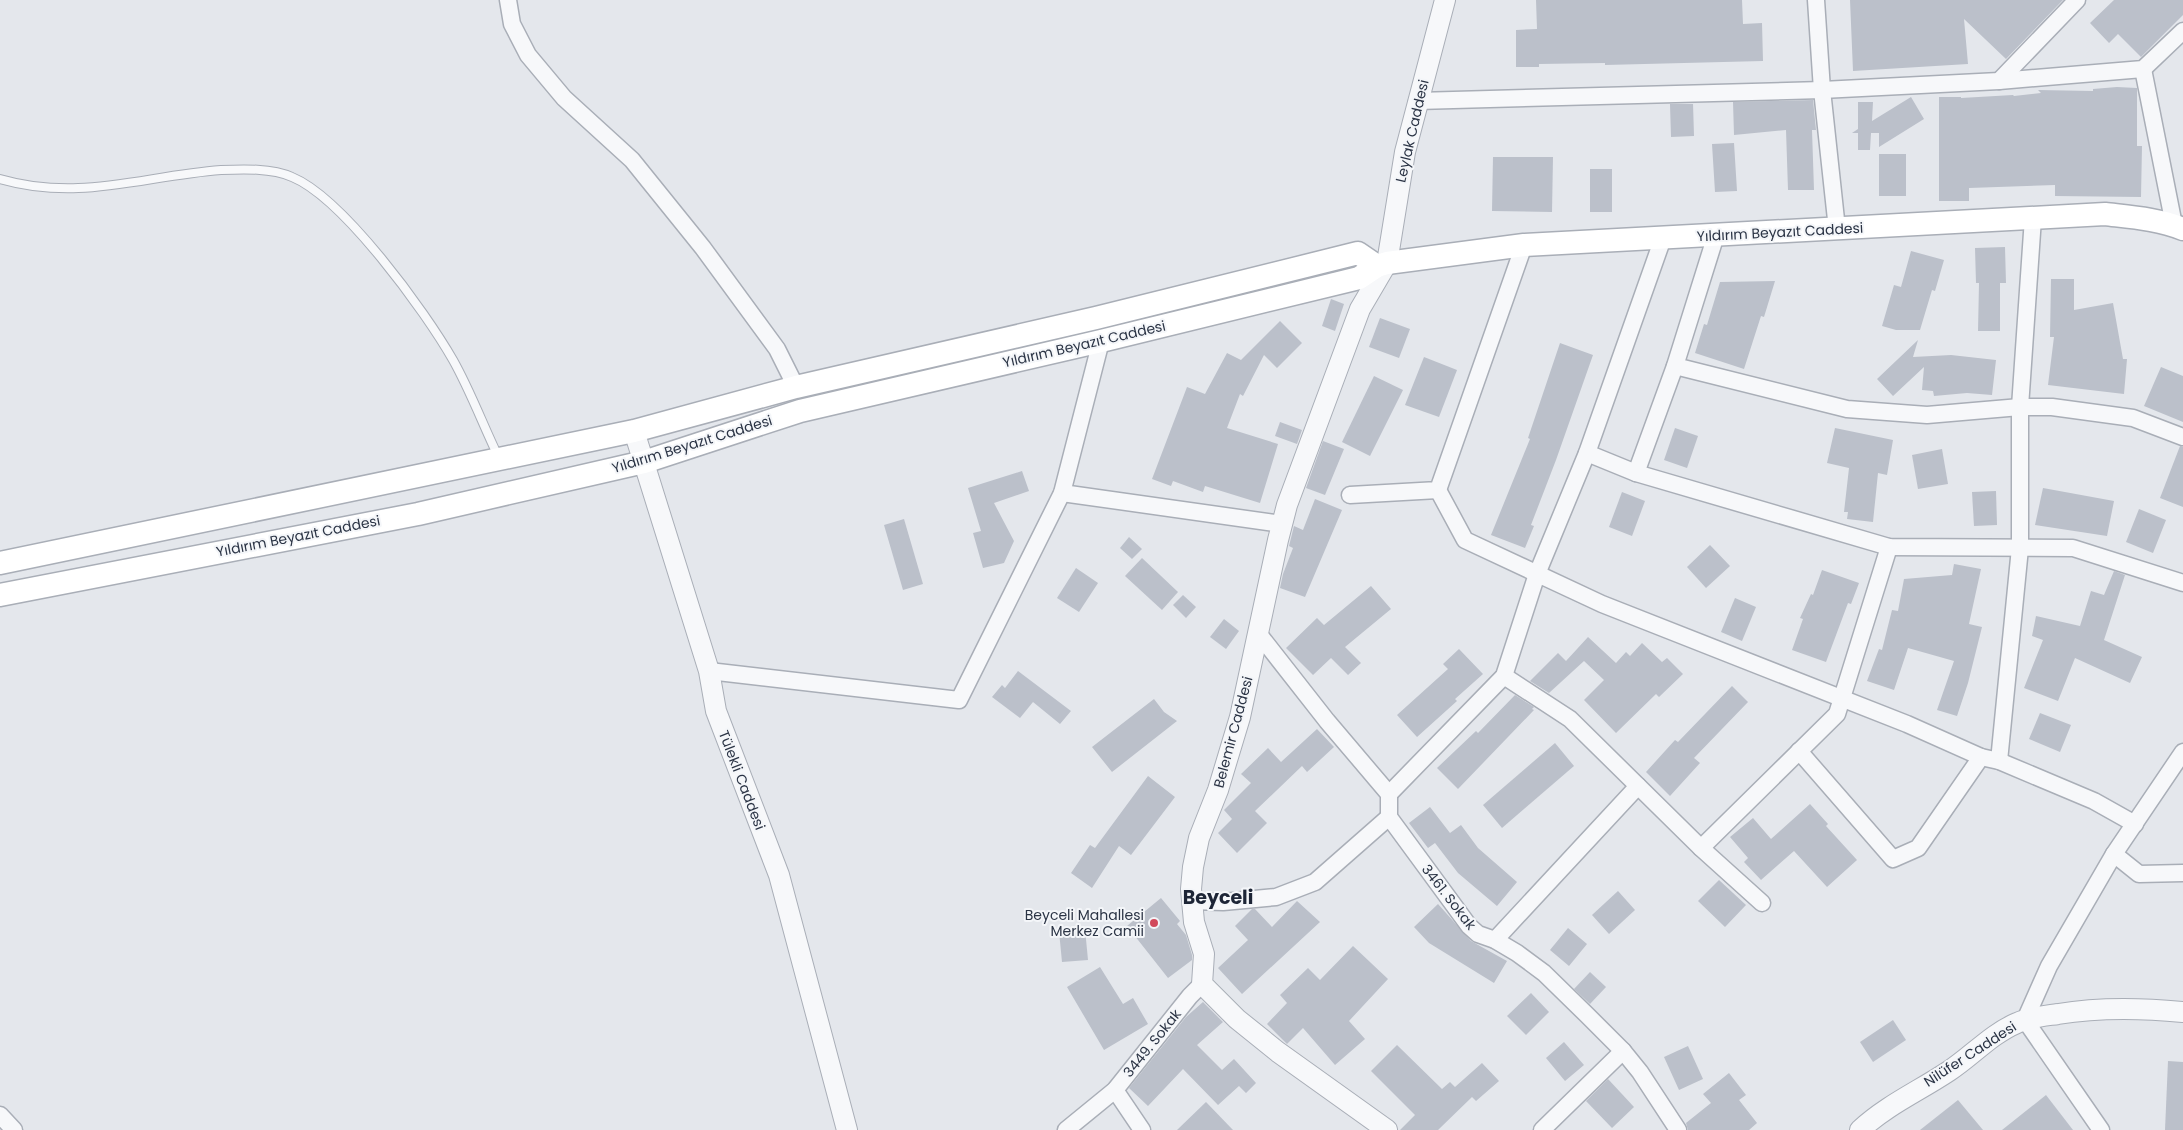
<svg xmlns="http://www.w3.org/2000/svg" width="2183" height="1130" font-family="Poppins,sans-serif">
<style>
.building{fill:#bbc0ca}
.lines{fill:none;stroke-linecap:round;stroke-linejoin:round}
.service-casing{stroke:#a9aeb7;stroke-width:10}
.minor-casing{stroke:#a9aeb7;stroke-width:19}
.tertiary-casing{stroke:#a9aeb7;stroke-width:22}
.secondary-casing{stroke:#a9aeb7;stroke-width:25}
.service{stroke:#f7f8fa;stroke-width:8}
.minor{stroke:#f7f8fa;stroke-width:16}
.tertiary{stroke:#f7f8fa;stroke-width:20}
.secondary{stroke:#fff;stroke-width:22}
.poi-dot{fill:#d1495b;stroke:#f4f6f9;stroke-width:2}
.labels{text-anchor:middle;stroke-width:4;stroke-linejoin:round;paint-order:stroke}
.street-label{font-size:14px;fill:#2b3445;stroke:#f4f6f9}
.poi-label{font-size:14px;fill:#2b3445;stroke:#f4f6f9;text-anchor:end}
.district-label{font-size:19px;font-weight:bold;fill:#1d2536;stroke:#f4f6f9}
</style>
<rect width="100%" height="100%" fill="#e4e7ec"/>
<g class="building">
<path d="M1536 0H1742L1743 24 1762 23 1763 61 1605 65V63L1539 64V67H1516V30L1537 29Z"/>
<path d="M1850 0H2063L2006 59 1964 19 1968 64 1853 71Z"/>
<path d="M2114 0H2183V15L2141 57 2118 34 2109 43 2090 23Z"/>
<path d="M2117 87 2137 88V146H2142L2141 197 2055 196V185L1969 188V201H1939V97H1961V98L2013 95 2014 96 2041 93 2038 90 2093 91V89Z"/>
<path d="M1911 97 1924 119 1879 147V133H1871L1870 150H1858V133H1852L1858 129V102H1873L1872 121Z"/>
<path d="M1813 100 1816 130H1812L1814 190H1788L1786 130 1734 135 1733 102Z"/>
<path d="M1670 104H1693L1694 136 1671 137Z"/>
<path d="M1734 143 1737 191 1715 192 1712 144Z"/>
<rect x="1879" y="154" width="27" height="42"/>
<path d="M1493 157H1553L1552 212 1492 211Z"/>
<rect x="1590" y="169" width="22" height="43"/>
<path d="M2005 247 2006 283H2000V331H1978L1979 283H1976L1975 248Z"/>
<path d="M1911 251 1944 260 1935 291 1932 290 1920 330H1896L1882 326 1894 285 1901 287Z"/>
<path d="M2051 279H2074V310L2113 303 2123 359H2127L2124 394 2048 385 2054 337H2050Z"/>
<path d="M1775 281 1764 317 1761 316 1744 369 1695 353 1704 324 1707 325 1720 282Z"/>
<path d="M1331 299 1344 304 1335 331 1322 326Z"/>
<path d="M1380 318 1410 329 1399 358 1369 347Z"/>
<path d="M1280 321 1302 343 1277 368 1264 355 1243 396 1240 394 1227 428 1278 444 1260 503 1205 486 1203 492 1173 481 1171 486 1152 479 1187 387 1205 394 1227 353 1241 360Z"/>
<path d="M1918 340 1913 357 1951 355 1996 360 1992 395 1967 393 1934 396 1933 391 1922 390 1924 367 1893 396 1877 379Z"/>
<path d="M1560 343 1593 355 1556 460 1531 525 1534 526 1525 548 1491 535 1530 439 1528 438Z"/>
<path d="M1424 357 1457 370 1439 417 1405 405Z"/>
<path d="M2161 367 2183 376V422L2144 406Z"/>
<path d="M1374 376 1403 390 1370 456 1342 442Z"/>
<path d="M1280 422 1302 430 1297 444 1275 436Z"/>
<path d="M1675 428 1698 436 1687 468 1664 460Z"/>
<path d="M1835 428 1893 440 1887 475 1878 473 1873 522 1847 519 1848 512H1844L1849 468 1827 463Z"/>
<path d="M1323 441 1344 449 1325 495 1306 488Z"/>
<path d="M2180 446 2183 447V507L2160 498Z"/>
<path d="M1942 449 1948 484 1918 489 1912 455Z"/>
<path d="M1022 471 1029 491 994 503 1014 541 1004 563 983 568 973 533 981 531 968 488Z"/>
<path d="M2043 488 2114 501 2107 536 2035 525Z"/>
<path d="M1996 491 1997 525 1974 526 1972 492Z"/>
<path d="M1622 492 1645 501 1632 536 1609 527Z"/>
<path d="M1315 499 1342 510 1305 597 1280 588 1283 574 1293 548 1289 546 1294 526 1303 530Z"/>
<path d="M2139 509 2166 520 2153 553 2126 542Z"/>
<path d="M904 519 923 584 903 590 884 525Z"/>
<path d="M1129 537 1142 549 1132 559 1120 548Z"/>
<path d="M1710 545 1730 566 1706 588 1687 567Z"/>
<path d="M1142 558 1178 592 1162 610 1125 576Z"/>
<path d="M1954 564 1981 569 1969 624 1982 627 1968 683 1957 716 1937 710 1954 661 1908 648 1894 690 1867 681 1879 649 1882 650 1892 610 1898 611 1904 579 1952 575Z"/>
<path d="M1076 568 1098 583 1079 612 1057 598Z"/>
<path d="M1822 570 1859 583 1851 604 1848 603 1826 662 1792 650 1803 619 1800 618 1811 594 1813 595Z"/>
<path d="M2114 571 2125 575 2104 640 2142 657 2130 683 2075 658 2058 701 2024 688 2043 640 2032 636 2036 616 2080 626 2091 591 2104 595Z"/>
<path d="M1371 586 1391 609 1345 647 1361 663 1348 675 1331 658 1313 675 1286 648 1317 618 1324 625Z"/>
<path d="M1183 595 1196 607 1186 618 1173 605Z"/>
<path d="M1735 598 1756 607 1742 641 1721 632Z"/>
<path d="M1224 619 1239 631 1226 649 1210 637Z"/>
<path d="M1588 637 1616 663 1626 652 1630 656 1642 643 1662 662 1667 658 1683 674 1659 697 1656 694 1616 733 1584 700 1604 680 1584 661 1549 693 1530 681 1558 653 1566 661Z"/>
<path d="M1459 649 1483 674 1455 699 1457 701 1417 737 1397 715 1448 669 1443 664Z"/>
<path d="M1018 671 1071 711 1060 724 1033 702 1020 718 992 697 1002 685 1005 688Z"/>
<path d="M1732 686 1748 702 1694 758 1700 763 1670 796 1646 772 1675 740 1678 742Z"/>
<path d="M1515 695 1534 707 1532 709 1534 710 1458 789 1437 768 1476 731 1478 733Z"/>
<path d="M1154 699 1164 712 1177 721 1112 772 1092 747Z"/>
<path d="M2040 713 2071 725 2060 752 2029 739Z"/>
<path d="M1317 729 1334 747 1307 772 1302 766 1255 811 1267 823 1237 853 1218 833 1232 819 1224 810 1251 783 1241 774 1268 748 1281 762Z"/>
<path d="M1555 743 1574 766 1502 828 1483 805Z"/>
<path d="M1148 776 1175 797 1131 855 1119 846 1092 888 1071 873 1090 845 1095 848Z"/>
<path d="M1810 804 1828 824 1826 826 1857 860 1827 887 1794 851 1761 880 1744 862 1748 858 1730 837 1753 818 1771 839Z"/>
<path d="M1430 807 1450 833 1461 825 1478 848 1517 882 1497 906 1458 873 1435 843 1428 848 1409 823Z"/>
<path d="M1719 880 1746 905 1725 927 1698 901Z"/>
<path d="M1618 891 1635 910 1609 934 1592 915Z"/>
<path d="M1161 898 1180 921 1177 924 1186 935 1192 955V960L1168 978 1127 926Z"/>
<path d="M1297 901 1320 922 1242 994 1218 968 1248 940 1235 926 1252 909H1255L1272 927Z"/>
<path d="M1438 904 1471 941 1507 961 1494 983 1429 943 1414 927Z"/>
<path d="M1568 928 1587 944 1569 966 1550 950Z"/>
<path d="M1085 929 1088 960 1062 962 1059 931Z"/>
<path d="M1353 946 1388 979 1349 1021 1365 1039 1335 1065 1303 1028 1287 1044 1267 1024 1287 1003 1280 995 1308 968 1320 980Z"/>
<path d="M1100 967 1123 1004 1133 998 1148 1024 1104 1050 1067 987Z"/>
<path d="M1590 972 1606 987 1590 1004 1574 989Z"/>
<path d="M1531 993 1549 1012 1526 1035 1507 1016Z"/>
<path d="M1203 1002 1223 1022 1197 1045 1222 1070 1234 1059 1256 1083 1246 1093 1239 1086 1218 1105 1183 1069 1148 1106 1129 1088 1186 1017Z"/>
<path d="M1893 1020 1906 1040 1873 1062 1860 1042Z"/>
<path d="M1564 1042 1584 1065 1565 1081 1546 1058Z"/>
<path d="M1397 1045 1442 1089 1450 1082 1455 1087 1482 1063 1499 1081 1476 1101 1472 1097 1438 1130H1400L1415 1115 1371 1071Z"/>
<path d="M1688 1046 1703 1079 1679 1090 1664 1057Z"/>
<path d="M2168 1061 2183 1062V1130H2165Z"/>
<path d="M1729 1073 1746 1095 1739 1100 1757 1123 1749 1130H1688L1686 1123 1711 1103 1703 1094Z"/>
<path d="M1608 1079 1634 1107 1612 1128 1586 1101Z"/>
<path d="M2046 1095 2073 1130H2002Z"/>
<path d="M1958 1100 1983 1130H1920Z"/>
<path d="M1206 1102 1233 1130H1177Z"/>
</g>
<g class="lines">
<defs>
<path id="service" d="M0 179C80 202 142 176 221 170 243 169 272 168 292 177 343 198 425 311 453 360 470 390 483 425 498 456"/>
<g id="minor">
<path d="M508 0 512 24 528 55 564 98 632 160 703 248 777 349 796 387"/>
<path d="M1816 0 1822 90 1837 229"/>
<path d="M2143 69 2174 225"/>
<path d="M1999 81 2077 0"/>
<path d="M1417 101 1822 90 1999 81 2143 69 2183 31"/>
<path d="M1675 366 1847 409 1927 415 2020 407H2052L2133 418 2183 437"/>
<path d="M1587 453 1636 473 1889 547 2073 548 2183 583"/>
<path d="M1636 473 1675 366 1716 235"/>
<path d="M1438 490 1465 540 1602 604 1907 724 1981 757 1999 761 2094 801 2135 824"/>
<path d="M1062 493 1282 524"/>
<path d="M1350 495 1438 490 1524 245"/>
<path d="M1258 633 1327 721 1389 794V817L1469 926 1478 934 1495 940 1517 953 1544 973 1587 1015 1623 1051 1640 1072 1678 1130"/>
<path d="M709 671 959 700 1062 493 1101 341"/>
<path d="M1504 676 1570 719 1701 848 1762 903"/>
<path d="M1799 751 1893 859 1918 848 1981 757"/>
<path d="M1999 761 2020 548V407L2033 218"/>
<path d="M1389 794 1504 676 1537 574 1587 453 1663 238"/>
<path d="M1701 848 1837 714 1889 547"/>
<path d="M2114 854 2139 874 2183 873"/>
<path d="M1191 901 1223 902 1276 897 1315 882 1389 817"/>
<path d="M1495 940 1638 786"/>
<path d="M1115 1090 1142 1130"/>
<path d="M0 1115 14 1130"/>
<path d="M1066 1130 1115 1090 1190 996 1202 984"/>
<path d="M1542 1130 1623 1051"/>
<path d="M2101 1130 2025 1020 2049 966 2114 854 2183 752"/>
</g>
<g id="tertiary">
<path d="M634 431 709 671 716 711 779 875 847 1130"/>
<path d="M1387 1130 1278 1052 1237 1019 1202 984 1204 954 1194 922 1191 889 1193 867 1199 838 1218 790 1240 717 1278 540 1287 505 1360 309 1387 263 1405 152 1445 0"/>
<path d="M1860 1130C1887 1105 1919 1091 1949 1071 1972 1056 1991 1034 2017 1023 2030 1017 2044 1016 2058 1014 2100 1007 2141 1008 2183 1012"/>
</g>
<g id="secondary">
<path d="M0 563 634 431 796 387 1096 318 1358 253 1377 266"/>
<path d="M0 595 418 514 644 462 800 411 1101 341 1359 278 1377 266 1387 263 1524 245 2105 214C2130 217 2159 219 2183 229"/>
</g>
</defs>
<use href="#service" class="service-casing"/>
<use href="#minor" class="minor-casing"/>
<use href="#tertiary" class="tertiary-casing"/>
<use href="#secondary" class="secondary-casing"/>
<use href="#service" class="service"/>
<use href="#minor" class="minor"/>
<use href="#tertiary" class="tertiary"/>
<use href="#secondary" class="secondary"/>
</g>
<circle class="poi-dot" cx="1154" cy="923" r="5"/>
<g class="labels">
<g class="street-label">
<text transform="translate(1412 131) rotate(-77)" y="5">Leylak Caddesi</text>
<text transform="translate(1780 232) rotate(-3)" y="5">Yıldırım Beyazıt Caddesi</text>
<text transform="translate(1084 344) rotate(-13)" y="5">Yıldırım Beyazıt Caddesi</text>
<text transform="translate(692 444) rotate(-17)" y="5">Yıldırım Beyazıt Caddesi</text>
<text transform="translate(298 536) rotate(-11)" y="5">Yıldırım Beyazıt Caddesi</text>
<text transform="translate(1233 732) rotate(-75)" y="5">Belemir Caddesi</text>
<text transform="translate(742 780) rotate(69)" y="5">Tülekli Caddesi</text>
<text transform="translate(1449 897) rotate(52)" y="5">3461. Sokak</text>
<text transform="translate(1152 1043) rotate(-51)" y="5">3449. Sokak</text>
<text transform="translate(1970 1054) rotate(-33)" y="5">Nilüfer Caddesi</text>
</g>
<g class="poi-label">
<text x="1144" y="920">Beyceli Mahallesi<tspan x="1144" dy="16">Merkez Camii</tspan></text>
</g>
<g class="district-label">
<text x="1218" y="904">Beyceli</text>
</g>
</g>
</svg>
